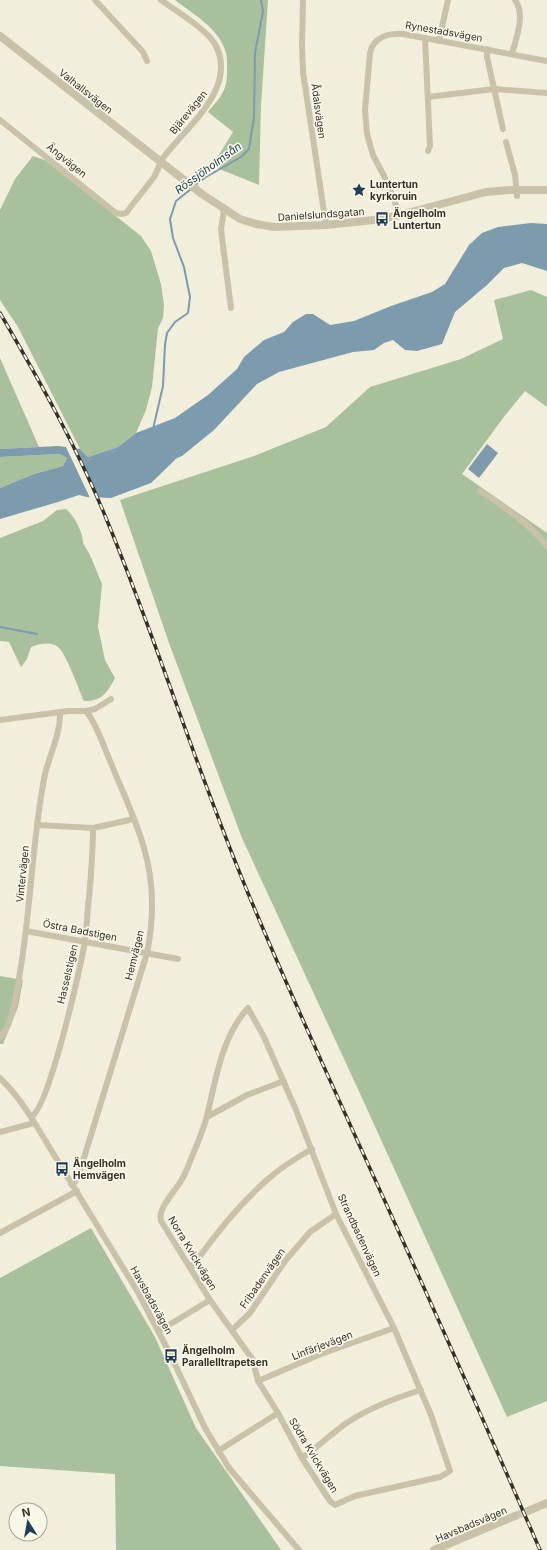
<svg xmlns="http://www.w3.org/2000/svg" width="547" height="1550" font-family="Inter,sans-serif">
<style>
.green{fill:#a8c09c}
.water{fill:#7c9bad}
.pier{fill:#f1eedc}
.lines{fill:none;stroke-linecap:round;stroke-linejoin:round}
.stream{stroke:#7c9bad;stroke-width:2}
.tertiary-tunnel{stroke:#ccc8b8;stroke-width:8;stroke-dasharray:8 4;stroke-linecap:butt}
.minor{stroke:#c9c2a8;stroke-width:6}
.tertiary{stroke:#c9c2a8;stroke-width:8}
.rail-casing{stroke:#363128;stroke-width:3.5}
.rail{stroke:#f9f7e8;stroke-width:2;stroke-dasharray:6;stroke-linecap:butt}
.labels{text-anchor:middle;stroke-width:3.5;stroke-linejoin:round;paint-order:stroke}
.street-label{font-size:10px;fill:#363128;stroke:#f9f7e8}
.poi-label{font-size:10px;font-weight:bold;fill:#363128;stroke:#f9f7e8;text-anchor:start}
.water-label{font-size:11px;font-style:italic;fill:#1f4056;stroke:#f9f7e8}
</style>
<rect width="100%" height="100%" fill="#f1eedc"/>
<g class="green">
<path d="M175 0H268L261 105 259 185 212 166 233 132 208 112C223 94 228 90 227 65 227 61 227 57 226 53 220 29 193 14 175 0Z"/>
<path d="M33 156 45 160 141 236 151 251 161 284 164 305 163 318 158 328 152 387 146 410 136 433 118 447 88 457 80 449 18 327 0 300V210L15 179Z"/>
<path d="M531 290 547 297V407L525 391 503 418 462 474 547 533V1401L507 1417 357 1087 242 838 169 643 120 500 254 456 326 427 370 387 461 359 503 339 494 300Z"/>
<path d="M0 358 39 447 0 449Z"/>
<path d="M60 454 67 458 63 466 34 474 0 488V457Z"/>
<path d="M66 509C73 514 84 534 83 543L90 555 102 584 98 627 105 660 115 678C107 693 102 701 84 701 79 690 66 653 58 647 50 641 39 644 31 647L27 659 21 667 9 642 0 641V538L43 521 57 510Z"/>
<path d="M0 976 23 980 18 1007 3 1044H0Z"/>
<path d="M91 1228 155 1337 196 1428 281 1550H116L115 1474 0 1466V1278Z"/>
</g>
<g class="water">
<path d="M531 223 547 224V271L522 263 504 268 487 285 455 312 442 344 417 351 405 350 393 340 384 343 374 350 353 352 279 372 257 384 214 430 182 456 177 458 151 483 111 498 87 497 79 495 58 502 0 519V488L34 474 63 466 67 458 60 454 0 457V449L58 446 80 449 88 457 118 447 136 433 175 418 208 395 237 369 244 357 264 340 284 332 293 322 306 314H313L330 325 354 321 391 306 432 292 445 284 469 245 482 233 498 227Z"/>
<path d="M487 444 498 453 479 478 468 469Z"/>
</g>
<path class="pier" d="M65 445 75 446 100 500H91Z"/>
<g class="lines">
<g class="stream">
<path d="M194 186 206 177 241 157 249 149 254 117 255 53 263 11 261 0"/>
<path d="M153 429 163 386 165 345 167 333 175 322 188 313 190 297 184 267 173 238 170 219 176 201 191 189"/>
<path d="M0 627 37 634"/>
</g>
<path class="tertiary-tunnel" d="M515 1516 528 1511"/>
<g class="minor">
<path d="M95 0 143 52 147 61"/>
<path d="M303 0 302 46 303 72 326 225"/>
<path d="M425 38 430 146 428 151"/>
<path d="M439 40 448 0"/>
<path d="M487 49V57L503 129"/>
<path d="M512 54C516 38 526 15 515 0"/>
<path d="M428 97 494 89 547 93"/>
<path d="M0 120 116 213 121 214 126 213C135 201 145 189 154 177 158 171 159 163 163 158 186 127 239 88 215 44 206 29 176 11 161 0"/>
<path d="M506 142 515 175 517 196"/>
<path d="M224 210 221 229 222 238 231 308"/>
<path d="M400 215 384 176 373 155 367 134 365 110 370 53C373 37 389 33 403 34L547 61"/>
<path d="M480 491C503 506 530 524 547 546"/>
<path d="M0 720 68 711H86L95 709 111 699"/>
<path d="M37 825 93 828 134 819"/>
<path d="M26 931 178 959"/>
<path d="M248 1008 264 1037 296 1110 336 1214 394 1328 431 1415 450 1471 440 1477 355 1496 335 1505 330 1501 302 1458 278 1413 258 1381 253 1360 210 1300 161 1221C157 1208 176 1191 182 1179 186 1173 188 1166 191 1159 197 1145 203 1131 207 1116 216 1079 221 1038 248 1008Z"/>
<path d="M0 1037C12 1027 18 987 20 972 31 908 32 843 44 779 48 757 61 735 60 712"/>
<path d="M0 1078C13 1090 22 1103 31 1117L139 1294 171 1356 205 1428 229 1468 299 1550"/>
<path d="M31 1117C49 1108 81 966 85 941 87 927 87 912 89 898 91 875 93 851 93 828"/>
<path d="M207 1117 247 1095 284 1081"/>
<path d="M0 1132 34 1123"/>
<path d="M71 1184 75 1182 79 1174 147 953C154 919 154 882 144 848 136 819 122 791 111 763 104 748 97 724 86 711"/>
<path d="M0 1233 77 1191"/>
<path d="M191 1268C214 1237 237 1206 267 1180 280 1168 296 1158 312 1149"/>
<path d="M232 1330 250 1313 285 1261 310 1232 336 1214"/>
<path d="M159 1331 210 1300"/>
<path d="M258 1381 321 1354 394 1328"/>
<path d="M218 1451 278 1413"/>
<path d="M302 1458C318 1447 332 1433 348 1422 371 1407 395 1398 421 1390"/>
</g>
<g class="tertiary">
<path d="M0 36 202 194 240 219 256 224 274 227 326 225 374 220 400 215 486 192 510 190H547"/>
<path d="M528 1511 547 1503"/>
<path d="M434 1550 515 1516"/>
</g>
<defs>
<path id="rail" d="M0 313C39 380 77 447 106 518 159 646 199 778 253 905 294 1003 339 1100 383 1197 436 1314 489 1432 540 1550"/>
</defs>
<use href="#rail" class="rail-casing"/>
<use href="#rail" class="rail"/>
</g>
<defs>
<symbol id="sight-bare" viewBox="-9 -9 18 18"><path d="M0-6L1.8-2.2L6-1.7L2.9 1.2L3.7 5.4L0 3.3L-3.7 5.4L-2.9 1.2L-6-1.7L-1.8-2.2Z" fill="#1f4056" stroke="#f9f7e8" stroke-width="2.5" paint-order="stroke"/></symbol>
<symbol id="bus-bare" viewBox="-9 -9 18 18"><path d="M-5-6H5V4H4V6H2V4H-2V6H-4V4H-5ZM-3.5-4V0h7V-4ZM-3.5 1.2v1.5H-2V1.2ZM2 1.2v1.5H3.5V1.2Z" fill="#1f4056" stroke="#f9f7e8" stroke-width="2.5" paint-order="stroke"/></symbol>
</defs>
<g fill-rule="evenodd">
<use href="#sight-bare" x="349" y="180" width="20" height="20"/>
<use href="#bus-bare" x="372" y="209" width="20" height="20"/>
<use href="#bus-bare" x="52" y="1159" width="20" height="20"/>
<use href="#bus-bare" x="161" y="1346" width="20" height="20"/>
</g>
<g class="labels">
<g class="street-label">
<text transform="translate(444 31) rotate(10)" y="4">Rynestadsvägen</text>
<text transform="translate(86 91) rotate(38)" y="4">Valhallsvägen</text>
<text transform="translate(319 111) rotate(82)" y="4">Ådalsvägen</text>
<text transform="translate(188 112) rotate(-51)" y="4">Bjärevägen</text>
<text transform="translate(67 160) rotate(39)" y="4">Ängvägen</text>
<text transform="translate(321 214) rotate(-4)" y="4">Danielslundsgatan</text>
<text transform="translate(22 874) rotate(-84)" y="4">Vintervägen</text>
<text transform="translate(80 930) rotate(11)" y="4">Östra Badstigen</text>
<text transform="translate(134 955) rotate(-76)" y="4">Hemvägen</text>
<text transform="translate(67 974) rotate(-77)" y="4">Hasselstigen</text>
<text transform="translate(360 1235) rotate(65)" y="4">Strandbadenvägen</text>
<text transform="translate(193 1253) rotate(59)" y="4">Norra Kvickvägen</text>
<text transform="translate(262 1278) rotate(-55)" y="4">Fribadenvägen</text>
<text transform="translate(152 1300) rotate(61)" y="4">Havsbadsvägen</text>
<text transform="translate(322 1345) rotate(-21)" y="4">Linfärjevägen</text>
<text transform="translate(314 1455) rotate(59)" y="4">Södra Kvickvägen</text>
<text transform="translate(471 1524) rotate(-23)" y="4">Havsbadsvägen</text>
</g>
<g class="poi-label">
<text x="370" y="188">Luntertun<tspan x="370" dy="12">kyrkoruin</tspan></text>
<text x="393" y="217">Ängelholm<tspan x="393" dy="12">Luntertun</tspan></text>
<text x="73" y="1167">Ängelholm<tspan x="73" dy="12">Hemvägen</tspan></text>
<text x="182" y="1354">Ängelholm<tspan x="182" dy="12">Parallelltrapetsen</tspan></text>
</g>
<g class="water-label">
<text transform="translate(208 168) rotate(-36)" y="4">Rössjöholmsån</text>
</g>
</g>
<g transform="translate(28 1522) rotate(349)"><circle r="19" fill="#f9f7e8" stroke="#aba89b"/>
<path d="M0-3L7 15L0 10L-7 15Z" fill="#1f4056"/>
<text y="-6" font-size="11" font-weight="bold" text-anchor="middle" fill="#363128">N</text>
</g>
</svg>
